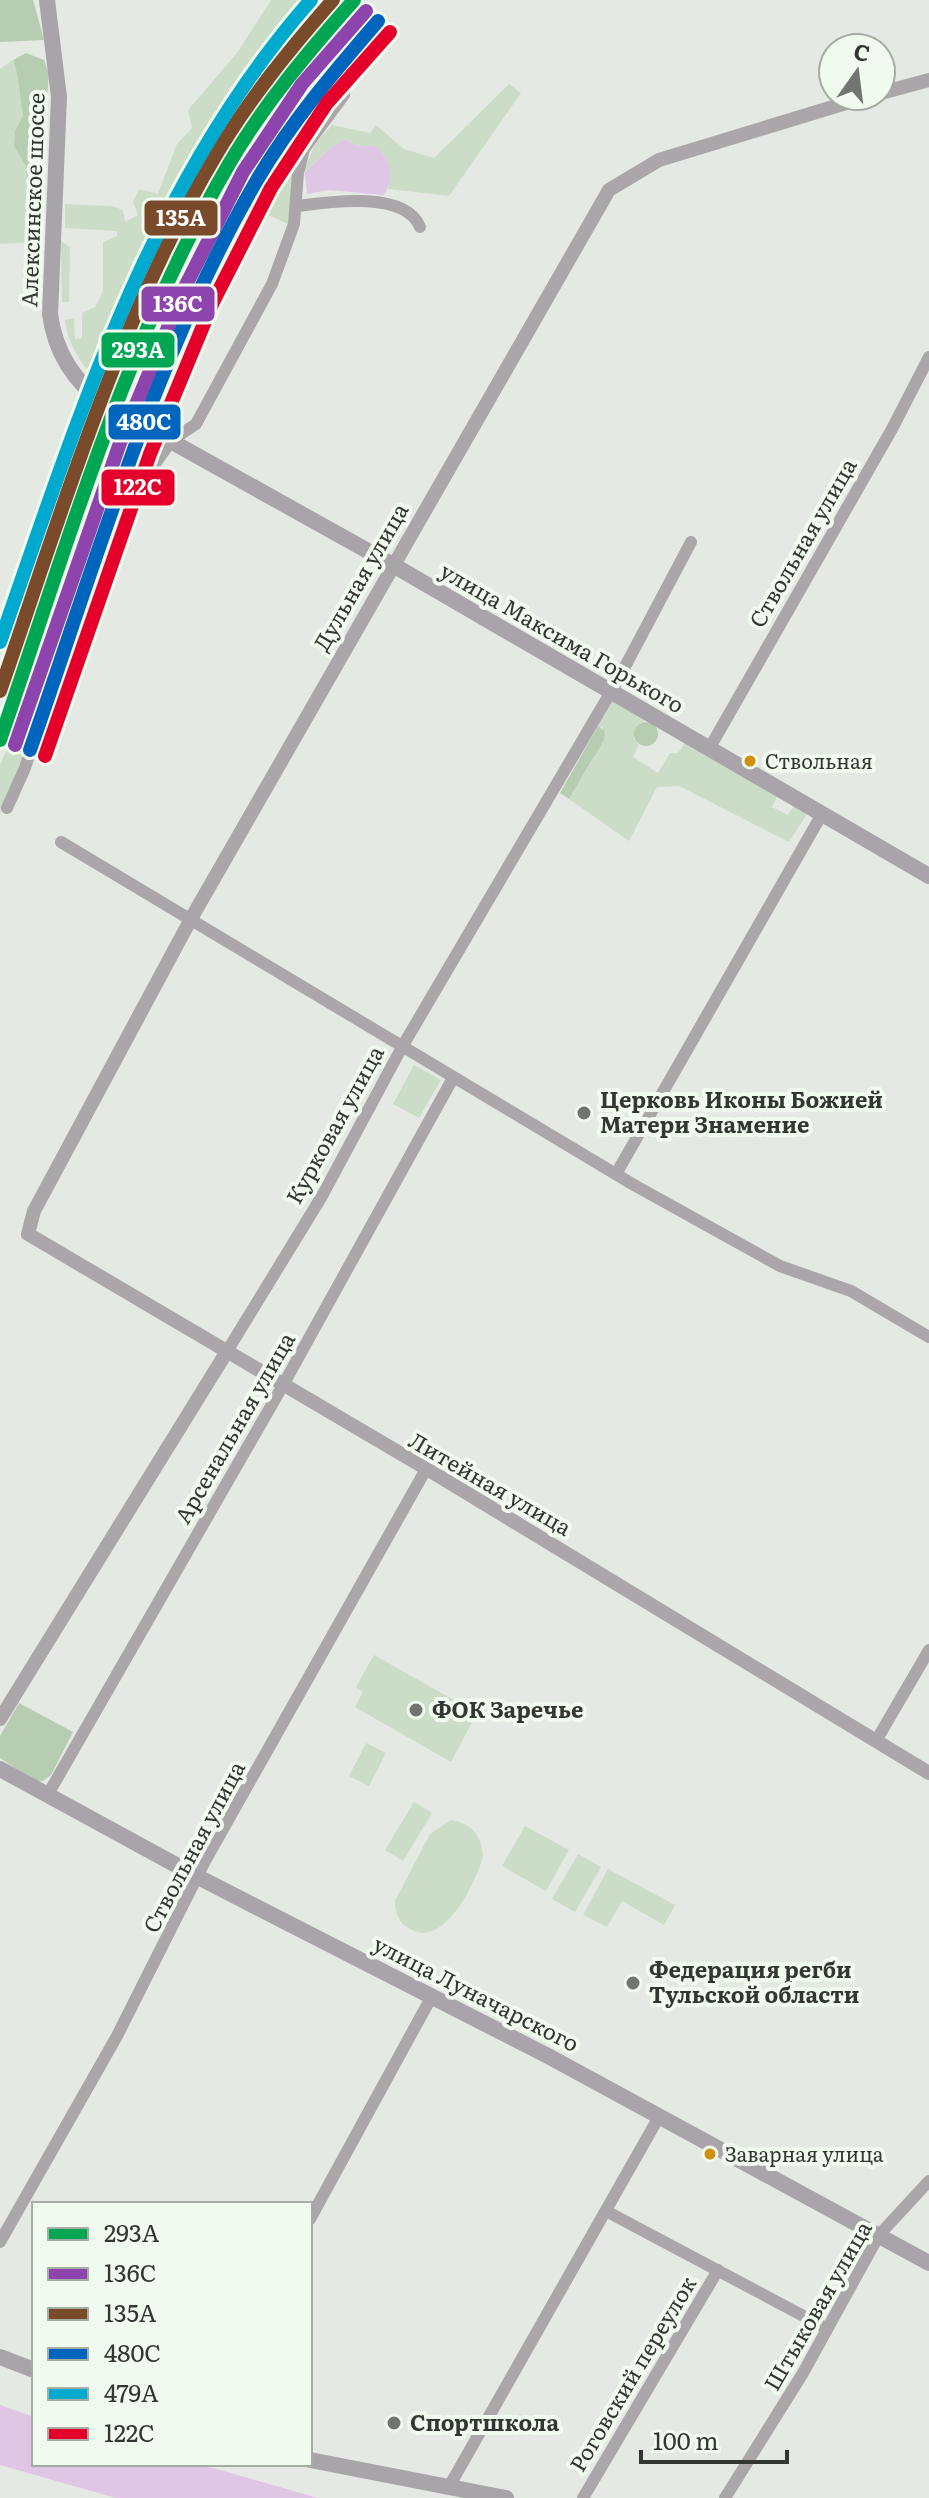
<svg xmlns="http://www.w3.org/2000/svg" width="929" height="2498" font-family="Literata,serif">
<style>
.green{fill:#cbddc6}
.forest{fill:#b7cdb1}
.water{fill:#e0c6e5}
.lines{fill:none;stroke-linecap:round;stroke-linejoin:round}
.minor{stroke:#aaa6aa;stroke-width:12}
.tertiary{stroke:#aaa6aa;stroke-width:14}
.secondary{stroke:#a9a4a9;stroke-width:16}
.rail-1-casing{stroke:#f1faee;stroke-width:20}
.rail-2-casing{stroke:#f1faee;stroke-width:20}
.rail-3-casing{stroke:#f1faee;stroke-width:20}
.rail-4-casing{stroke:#f1faee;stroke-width:20}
.rail-5-casing{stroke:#f1faee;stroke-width:20}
.rail-6-casing{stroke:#f1faee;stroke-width:20}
.rail-1{stroke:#00a651;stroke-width:14}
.rail-2{stroke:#8e44ad;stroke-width:14}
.rail-3{stroke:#7a4b2a;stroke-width:14}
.rail-4{stroke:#0065bd;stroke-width:14}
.rail-5{stroke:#00a9ce;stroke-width:14}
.rail-6{stroke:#e4002b;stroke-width:14}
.bus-dot{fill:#d0900a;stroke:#f1faee;stroke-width:3}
.poi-dot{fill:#717570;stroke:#f1faee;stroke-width:3}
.labels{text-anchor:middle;stroke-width:8;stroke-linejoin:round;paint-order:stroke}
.bus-label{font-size:20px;fill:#333632;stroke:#f1faee;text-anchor:start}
.street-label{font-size:22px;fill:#333632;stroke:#f1faee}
.poi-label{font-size:22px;font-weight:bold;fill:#333632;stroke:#f1faee;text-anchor:start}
.line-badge{stroke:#f1faee;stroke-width:3}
.badge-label{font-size:22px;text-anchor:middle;font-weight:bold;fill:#fff}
</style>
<rect width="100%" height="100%" fill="#e5e9e4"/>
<g class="green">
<path d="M271 0H329C235 114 171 245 119 383L110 389C86 373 69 350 65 320L74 318 75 339 82 338V313L95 307 103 291V242L117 236V231L65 228V204L112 206 123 210 125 222 138 215 133 202 139 189 158 194 177 144 192 128 188 110 237 53Z"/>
<path d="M330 35 346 49 324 77 327 81 283 147 278 164 293 171 288 224 262 212 230 213 199 282 156 401 166 407 161 411 145 408C110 350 285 83 330 35Z"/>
<path d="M13 60C20 78 19 97 23 116L15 131 14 146 26 166 29 223 35 231 41 227 40 317 38 242 0 244V69Z"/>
<path d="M509 84 521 93 449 196 388 189C392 173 389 157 375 146H358L345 139 331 147 303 173 315 144 332 125 370 133 376 125 404 149 434 158Z"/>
<path d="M61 241 70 247 69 302H62Z"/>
<path d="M137 431 155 445 145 460 124 518 83 605 69 623 71 635 22 767 0 814V765L43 664 52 629 61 618 59 606 67 581 113 457 121 439Z"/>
<path d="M612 700 645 720 638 725 634 739 639 745 633 757 658 773 670 753H678L685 743 777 797 772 807 788 815 794 806 807 814 789 842 679 786 657 787 629 841 569 799 594 758 603 727 598 726Z"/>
<path d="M414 1065 441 1080 419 1118 393 1104Z"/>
<path d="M374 1655 477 1713 451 1762 355 1707 363 1692 356 1687Z"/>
<path d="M366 1743 386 1753 369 1786 349 1776Z"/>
<path d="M414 1802 432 1813 403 1861 385 1850Z"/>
<path d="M451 1820C473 1824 481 1835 483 1857 475 1883 444 1951 408 1928 398 1921 395 1912 395 1901L430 1834Z"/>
<path d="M525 1826 569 1850 546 1891 502 1866Z"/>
<path d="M578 1854 601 1867 575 1912 552 1899Z"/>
<path d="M608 1869 675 1905 664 1925 622 1901 607 1927 583 1915Z"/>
</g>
<g class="forest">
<path d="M0 0H33L44 40 0 42Z"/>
<path d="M26 53 44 60 49 74 42 154 41 227 35 231 29 223 26 166 14 146 15 131 23 116C19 97 20 78 13 60Z"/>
<circle cx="646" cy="734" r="12"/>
<path d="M598 726 605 731 604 740 569 799 560 793Z"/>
<path d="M19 1703 73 1732 51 1775 43 1781H35L0 1758V1736Z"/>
</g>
<g class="water">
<path d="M345 139 358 146H375C390 157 395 179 384 195L328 190 307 194 305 172 331 147Z"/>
<path d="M0 2405 34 2417V2464H199L318 2498H116L0 2465Z"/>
</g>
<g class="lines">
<g class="minor">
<path d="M298 206C328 202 405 190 420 227"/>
<path d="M709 749 892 429 929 357"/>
<path d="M7 808 25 768 58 667 149 472 172 440 196 424 272 284 294 224 298 173 304 149 344 95"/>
<path d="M61 842 634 1185 780 1266 851 1291 929 1337"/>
<path d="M616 1174 822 814"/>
<path d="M226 1353 322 1196 402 1047 619 678 691 542"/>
<path d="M876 1741 929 1650"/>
<path d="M47 1796 282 1387 453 1078"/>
<path d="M606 2211 826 2328"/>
<path d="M310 2219 432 1996"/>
<path d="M0 2242 117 2036 205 1861 425 1471"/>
<path d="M450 2485 660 2115"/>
<path d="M583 2498 718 2270"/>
<path d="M725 2498 803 2373 879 2235 929 2181"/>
</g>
<g class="tertiary">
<path d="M881 93 929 80"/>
<path d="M869 96 659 160 609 190 192 917 34 1211 28 1234 437 1475 929 1773"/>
<path d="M0 1719 226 1353"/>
</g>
<g class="secondary">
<path d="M47 0 59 97 50 314C55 353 74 382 106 405L393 565 929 876"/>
<path d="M0 1769 198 1877 548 2056 929 2263"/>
<path d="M0 2357 34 2370"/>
<path d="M310 2460 506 2498"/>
</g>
<defs>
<path id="rail-1" d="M0 740C67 546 125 342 229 164 264 104 308 52 354 0"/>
<path id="rail-2" d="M15 745 120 443 184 289 243 172 302 84 366 11"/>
<path id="rail-3" d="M0 691C62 512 118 319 216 155 249 99 290 49 333 0"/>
<path id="rail-4" d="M30 750C97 559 154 357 257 180 291 122 334 72 378 21"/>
<path id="rail-5" d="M0 642C79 416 150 183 311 0"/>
<path id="rail-6" d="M45 756 150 454 213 302 271 188 327 103 390 32"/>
</defs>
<use href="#rail-1" class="rail-1-casing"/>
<use href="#rail-2" class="rail-2-casing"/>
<use href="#rail-3" class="rail-3-casing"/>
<use href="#rail-4" class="rail-4-casing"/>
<use href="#rail-5" class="rail-5-casing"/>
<use href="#rail-6" class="rail-6-casing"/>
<use href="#rail-1" class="rail-1"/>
<use href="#rail-2" class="rail-2"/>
<use href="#rail-3" class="rail-3"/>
<use href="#rail-4" class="rail-4"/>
<use href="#rail-5" class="rail-5"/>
<use href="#rail-6" class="rail-6"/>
</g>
<g class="bus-dot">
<circle cx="750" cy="761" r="7"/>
<circle cx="710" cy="2154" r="7"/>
</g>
<g class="poi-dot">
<circle cx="584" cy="1113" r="8"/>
<circle cx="416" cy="1710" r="8"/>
<circle cx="633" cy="1983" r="8"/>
<circle cx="394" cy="2423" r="8"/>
</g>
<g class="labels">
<g class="bus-label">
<text x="765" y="769">Ствольная</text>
<text x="725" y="2162">Заварная улица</text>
</g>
<g class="street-label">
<text transform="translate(33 200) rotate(-88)" y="8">Алексинское шоссе</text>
<text transform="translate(803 543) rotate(-60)" y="8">Ствольная улица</text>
<text transform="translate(361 577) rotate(-60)" y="8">Дульная улица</text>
<text transform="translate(562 638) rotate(30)" y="8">улица Максима Горького</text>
<text transform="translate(335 1125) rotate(-61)" y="8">Курковая улица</text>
<text transform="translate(235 1428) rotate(-60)" y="8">Арсенальная улица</text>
<text transform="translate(490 1484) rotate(30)" y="8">Литейная улица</text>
<text transform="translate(194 1847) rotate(-62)" y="8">Ствольная улица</text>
<text transform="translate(476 1994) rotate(27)" y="8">улица Луначарского</text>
<text transform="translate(818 2306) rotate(-60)" y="8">Штыковая улица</text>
<text transform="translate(633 2374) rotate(-59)" y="8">Роговский переулок</text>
</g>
<g class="poi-label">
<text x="600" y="1108">Церковь Иконы Божией<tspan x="600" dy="25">Матери Знамение</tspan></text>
<text x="432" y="1718">ФОК Заречье</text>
<text x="649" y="1978">Федерация регби<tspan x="649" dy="25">Тульской области</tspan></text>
<text x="410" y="2431">Спортшкола</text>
</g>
</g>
<g class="line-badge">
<rect x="143" y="199" width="76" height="38" rx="8" fill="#7a4b2a"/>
<rect x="140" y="285" width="76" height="38" rx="8" fill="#8e44ad"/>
<rect x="100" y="331" width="76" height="38" rx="8" fill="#00a651"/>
<rect x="107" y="403" width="75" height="38" rx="8" fill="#0065bd"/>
<rect x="100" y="468" width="76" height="39" rx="8" fill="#e4002b"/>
</g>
<g class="badge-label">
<text x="181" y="226">135А</text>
<text x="178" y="312">136С</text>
<text x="138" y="358">293А</text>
<text x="144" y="430">480С</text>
<text x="138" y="495">122С</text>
</g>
<rect x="32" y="2202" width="280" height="264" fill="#f1faee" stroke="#a5aca3" stroke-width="2"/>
<rect x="48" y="2228" width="40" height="12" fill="#00a651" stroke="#a5aca3" stroke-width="2"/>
<text x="104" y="2242" font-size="24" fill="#333632">293А</text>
<rect x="48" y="2268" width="40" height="12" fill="#8e44ad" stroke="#a5aca3" stroke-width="2"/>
<text x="104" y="2282" font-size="24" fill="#333632">136С</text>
<rect x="48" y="2308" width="40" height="12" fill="#7a4b2a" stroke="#a5aca3" stroke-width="2"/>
<text x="104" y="2322" font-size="24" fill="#333632">135А</text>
<rect x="48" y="2348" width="40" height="12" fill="#0065bd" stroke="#a5aca3" stroke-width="2"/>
<text x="104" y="2362" font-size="24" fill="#333632">480С</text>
<rect x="48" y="2388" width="40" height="12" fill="#00a9ce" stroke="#a5aca3" stroke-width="2"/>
<text x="104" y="2402" font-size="24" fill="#333632">479А</text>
<rect x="48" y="2428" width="40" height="12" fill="#e4002b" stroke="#a5aca3" stroke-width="2"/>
<text x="104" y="2442" font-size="24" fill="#333632">122С</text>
<g transform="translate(857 72) rotate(14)"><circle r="38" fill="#f1faee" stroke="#a5aca3" stroke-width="2"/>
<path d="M0-6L14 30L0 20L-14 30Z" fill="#717570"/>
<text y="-12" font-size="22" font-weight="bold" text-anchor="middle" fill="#333632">С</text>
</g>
<path d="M641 2450v12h146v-12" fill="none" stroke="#333632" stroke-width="4"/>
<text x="653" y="2450" font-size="24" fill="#333632" stroke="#f1faee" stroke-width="6" paint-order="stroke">100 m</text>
</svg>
